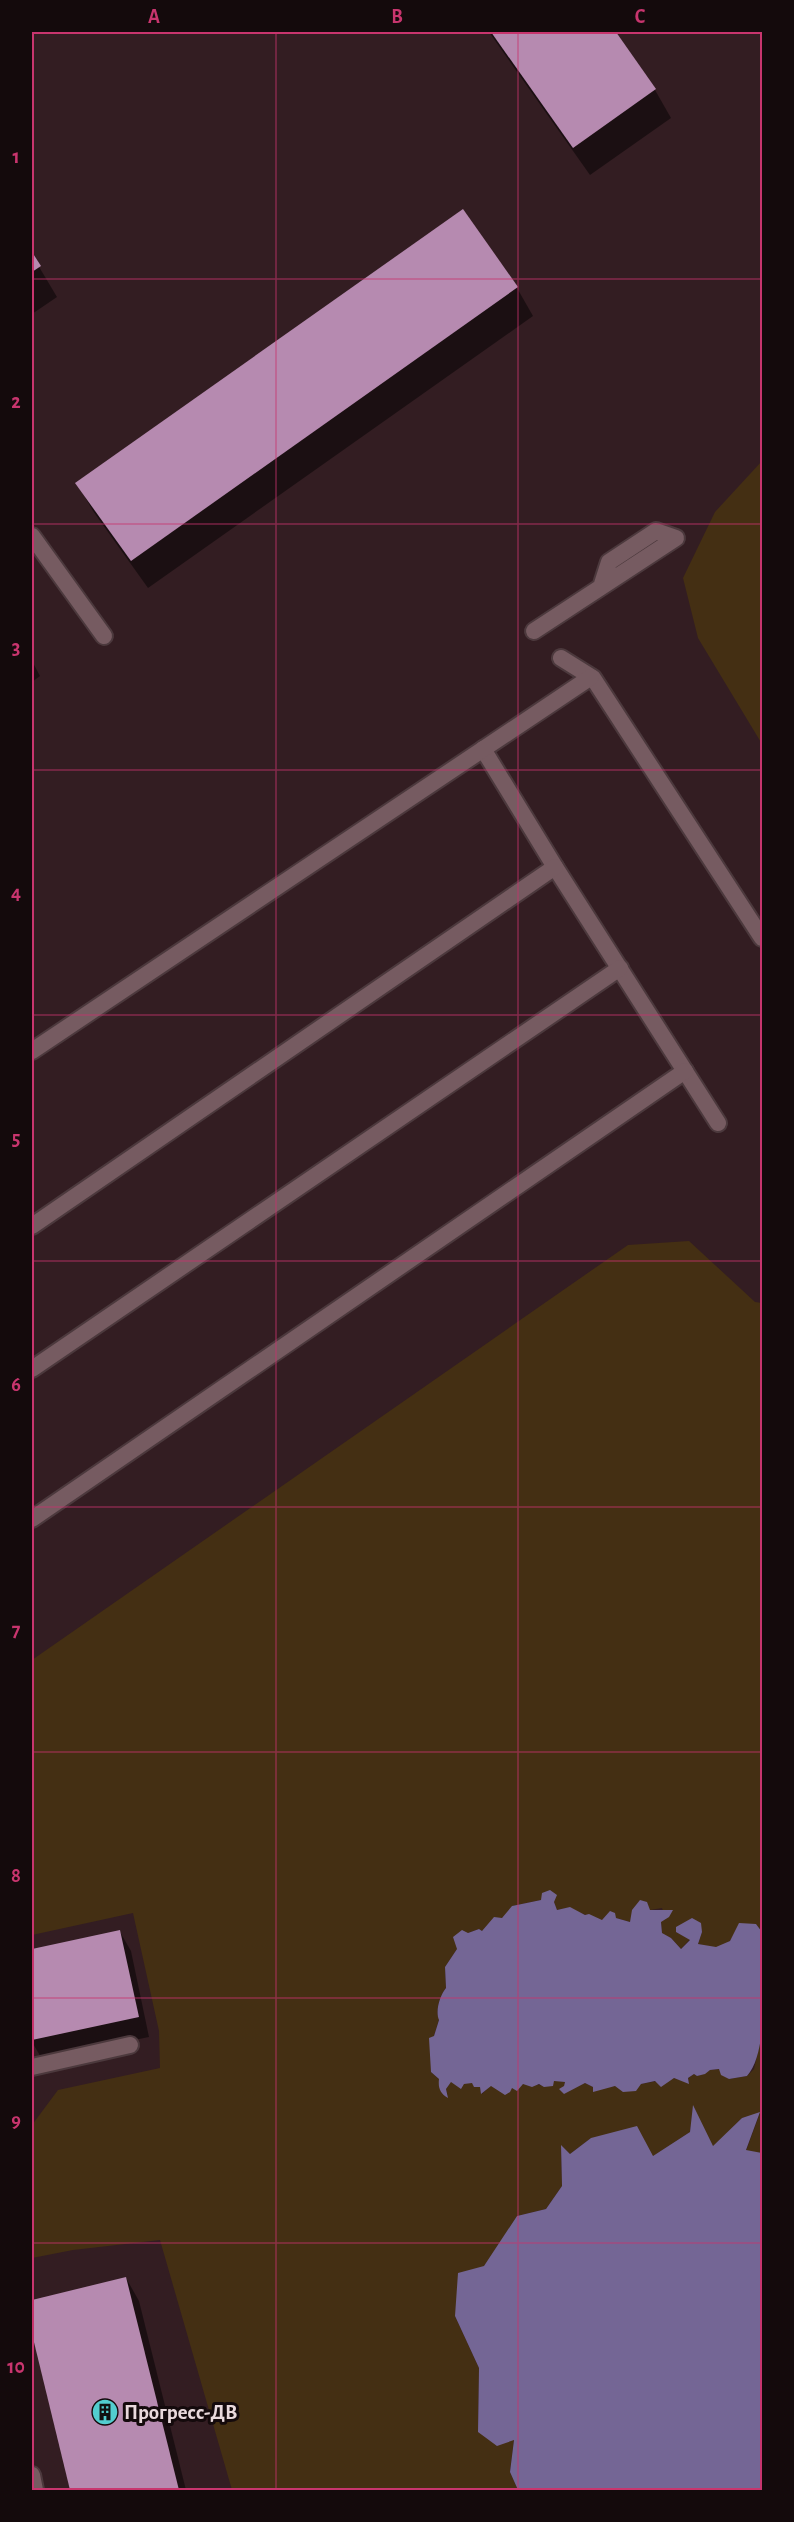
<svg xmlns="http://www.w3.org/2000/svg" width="794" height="2522" font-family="'Alegreya Sans',sans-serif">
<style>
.green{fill:#442f13}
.water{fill:#746695}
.shadow{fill:#0007}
.building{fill:#b68ab0}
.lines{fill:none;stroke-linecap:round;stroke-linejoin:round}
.service-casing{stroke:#4c393d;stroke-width:20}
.service{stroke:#765b61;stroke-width:16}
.grid{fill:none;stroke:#c8356e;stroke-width:1.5;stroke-opacity:0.55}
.labels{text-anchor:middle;stroke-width:6;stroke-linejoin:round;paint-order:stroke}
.poi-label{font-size:21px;font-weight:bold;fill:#e9d9dc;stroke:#140a0c;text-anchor:start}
.neatline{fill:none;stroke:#c8356e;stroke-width:2}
.grid-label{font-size:20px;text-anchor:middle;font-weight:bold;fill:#c8356e}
</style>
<rect width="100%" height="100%" fill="#331d22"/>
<g class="green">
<path d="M762 461V744L698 638 683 578 715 512Z"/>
<path d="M689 1241 755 1302 762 1303V1932L756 1924 735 1934 730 1941 722 1946 716 1948 698 1944 702 1932 692 1918 676 1932 690 1939 681 1949 671 1938 662 1934 661 1921 666 1919 662 1908 650 1910 633 1917 630 1922 616 1918 603 1921 567 1908 557 1910 554 1902 541 1900 512 1906 508 1914 482 1931 479 1929 468 1933 456 1942 457 1949 445 1967 446 1988C440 1995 435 2011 439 2019L434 2036 431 2072 439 2079 448 2097 446 2089 451 2081 472 2083 480 2087 482 2094 491 2085 502 2091 523 2084 553 2086V2080L565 2082 564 2086 576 2087 585 2083 593 2087V2091L604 2087 641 2084 674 2078 689 2083 688 2078 694 2074 697 2076 710 2070 719 2069 729 2079 747 2076 754 2069 762 2034V2153L746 2151 760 2113 742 2118 713 2147 693 2107 690 2132 652 2157 591 2138 570 2154 561 2146 562 2186 546 2209 517 2216 455 2316 479 2368 478 2432 514 2439 510 2472 518 2490H232L160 2240 73 2250 32 2258V2125L58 2090 160 2068 159 2031 133 1913 32 1935V1660L628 1245Z"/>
</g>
<g class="water">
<path d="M550 1890 557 1895 554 1902 557 1910 570 1907 585 1915 589 1914 602 1920 610 1911 615 1913 616 1918 630 1922 632 1910 640 1900 647 1902 650 1910H673L669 1917 661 1922 662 1933 671 1938 681 1949 690 1940 676 1932V1927L692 1918 701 1923 702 1932 698 1944 716 1947 730 1941 739 1923 756 1924 762 1932C763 1967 770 2051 747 2076L729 2079 721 2075 719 2069 710 2070 705 2074 697 2076 694 2074 688 2078 689 2084 674 2078 661 2087 655 2081 641 2084 636 2091 623 2092 615 2086 593 2092V2087L585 2083 564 2094 559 2089 564 2086 565 2082 554 2081 553 2086 544 2087 539 2084 532 2087 523 2084 517 2091 512 2088 510 2092 505 2095 491 2086 481 2094 480 2087H474L472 2083 464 2084 461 2089 451 2082 446 2089 448 2098C440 2093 438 2088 439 2079L431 2072 429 2038 434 2036 439 2020C435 2011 440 1995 446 1988L445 1967 457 1949 453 1937 462 1930 468 1933 479 1929 482 1931 494 1917 502 1918 512 1906 541 1900 542 1893Z"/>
<path d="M693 2105 713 2146 742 2118 760 2112 746 2150 762 2153V2490H518L510 2472 514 2440 497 2446 478 2432 479 2368 455 2316 458 2273 484 2266 517 2216 546 2209 562 2186 561 2145 570 2154 591 2138 637 2126 653 2156 690 2132Z"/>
</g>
<g class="shadow">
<path d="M489 32H614L655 90 671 118 590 175Z"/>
<path d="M462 211 517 288 533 316 148 588 93 511 77 483Z"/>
<path d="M32 255 57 297 32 314Z"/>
<path d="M32 661 40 676 32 682Z"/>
<path d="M120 1932 131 1951 149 2037 42 2059 32 2042V1950Z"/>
<path d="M126 2278 139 2301 186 2490H72L32 2328V2302Z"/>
</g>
<g class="building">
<path d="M491 32H616L656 89 573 148Z"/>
<path d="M463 209 518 287 131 561 75 483Z"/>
<path d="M32 252 41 266 32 272Z"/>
<path d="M120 1930 139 2017 32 2040V1949Z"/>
<path d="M126 2277 179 2490H70L32 2334V2300Z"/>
</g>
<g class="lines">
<defs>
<g id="service">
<path d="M32 536 104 636"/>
<path d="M534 631 676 538 656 531 609 562 601 587"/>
<path d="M561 658 593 678 762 938"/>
<path d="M483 749 555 867 718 1123"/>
<path d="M32 1051 591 677"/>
<path d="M32 1226 555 867"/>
<path d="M32 1369 620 968"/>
<path d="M32 1519 685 1071"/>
<path d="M32 2067 130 2045"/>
<path d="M32 2475 35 2490"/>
</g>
</defs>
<use href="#service" class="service-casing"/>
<use href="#service" class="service"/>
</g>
<path class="grid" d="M276 32V2490M518 32V2490M32 279H762M32 524H762M32 770H762M32 1015H762M32 1261H762M32 1507H762M32 1752H762M32 1998H762M32 2243H762"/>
<defs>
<symbol id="building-disc" viewBox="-11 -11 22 22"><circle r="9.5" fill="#52cdcf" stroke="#140a0c"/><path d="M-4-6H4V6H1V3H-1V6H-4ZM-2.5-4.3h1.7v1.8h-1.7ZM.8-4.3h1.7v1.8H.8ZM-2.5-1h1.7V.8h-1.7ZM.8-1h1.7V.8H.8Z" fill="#111"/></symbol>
</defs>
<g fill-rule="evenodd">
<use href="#building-disc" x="90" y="2397" width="30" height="30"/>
</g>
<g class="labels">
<g class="poi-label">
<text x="124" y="2419">Прогресс-ДВ</text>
</g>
</g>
<rect width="794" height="2522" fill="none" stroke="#140a0c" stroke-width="66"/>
<rect x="33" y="33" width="728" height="2456" class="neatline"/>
<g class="grid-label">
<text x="154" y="23">A</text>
<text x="397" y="23">B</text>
<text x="640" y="23">C</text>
<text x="16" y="163">1</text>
<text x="16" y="408">2</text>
<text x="16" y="654">3</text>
<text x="16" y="899">4</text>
<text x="16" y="1145">5</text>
<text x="16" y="1391">6</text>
<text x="16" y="1636">7</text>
<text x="16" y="1882">8</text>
<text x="16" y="2127">9</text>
<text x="16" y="2373">10</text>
</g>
</svg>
